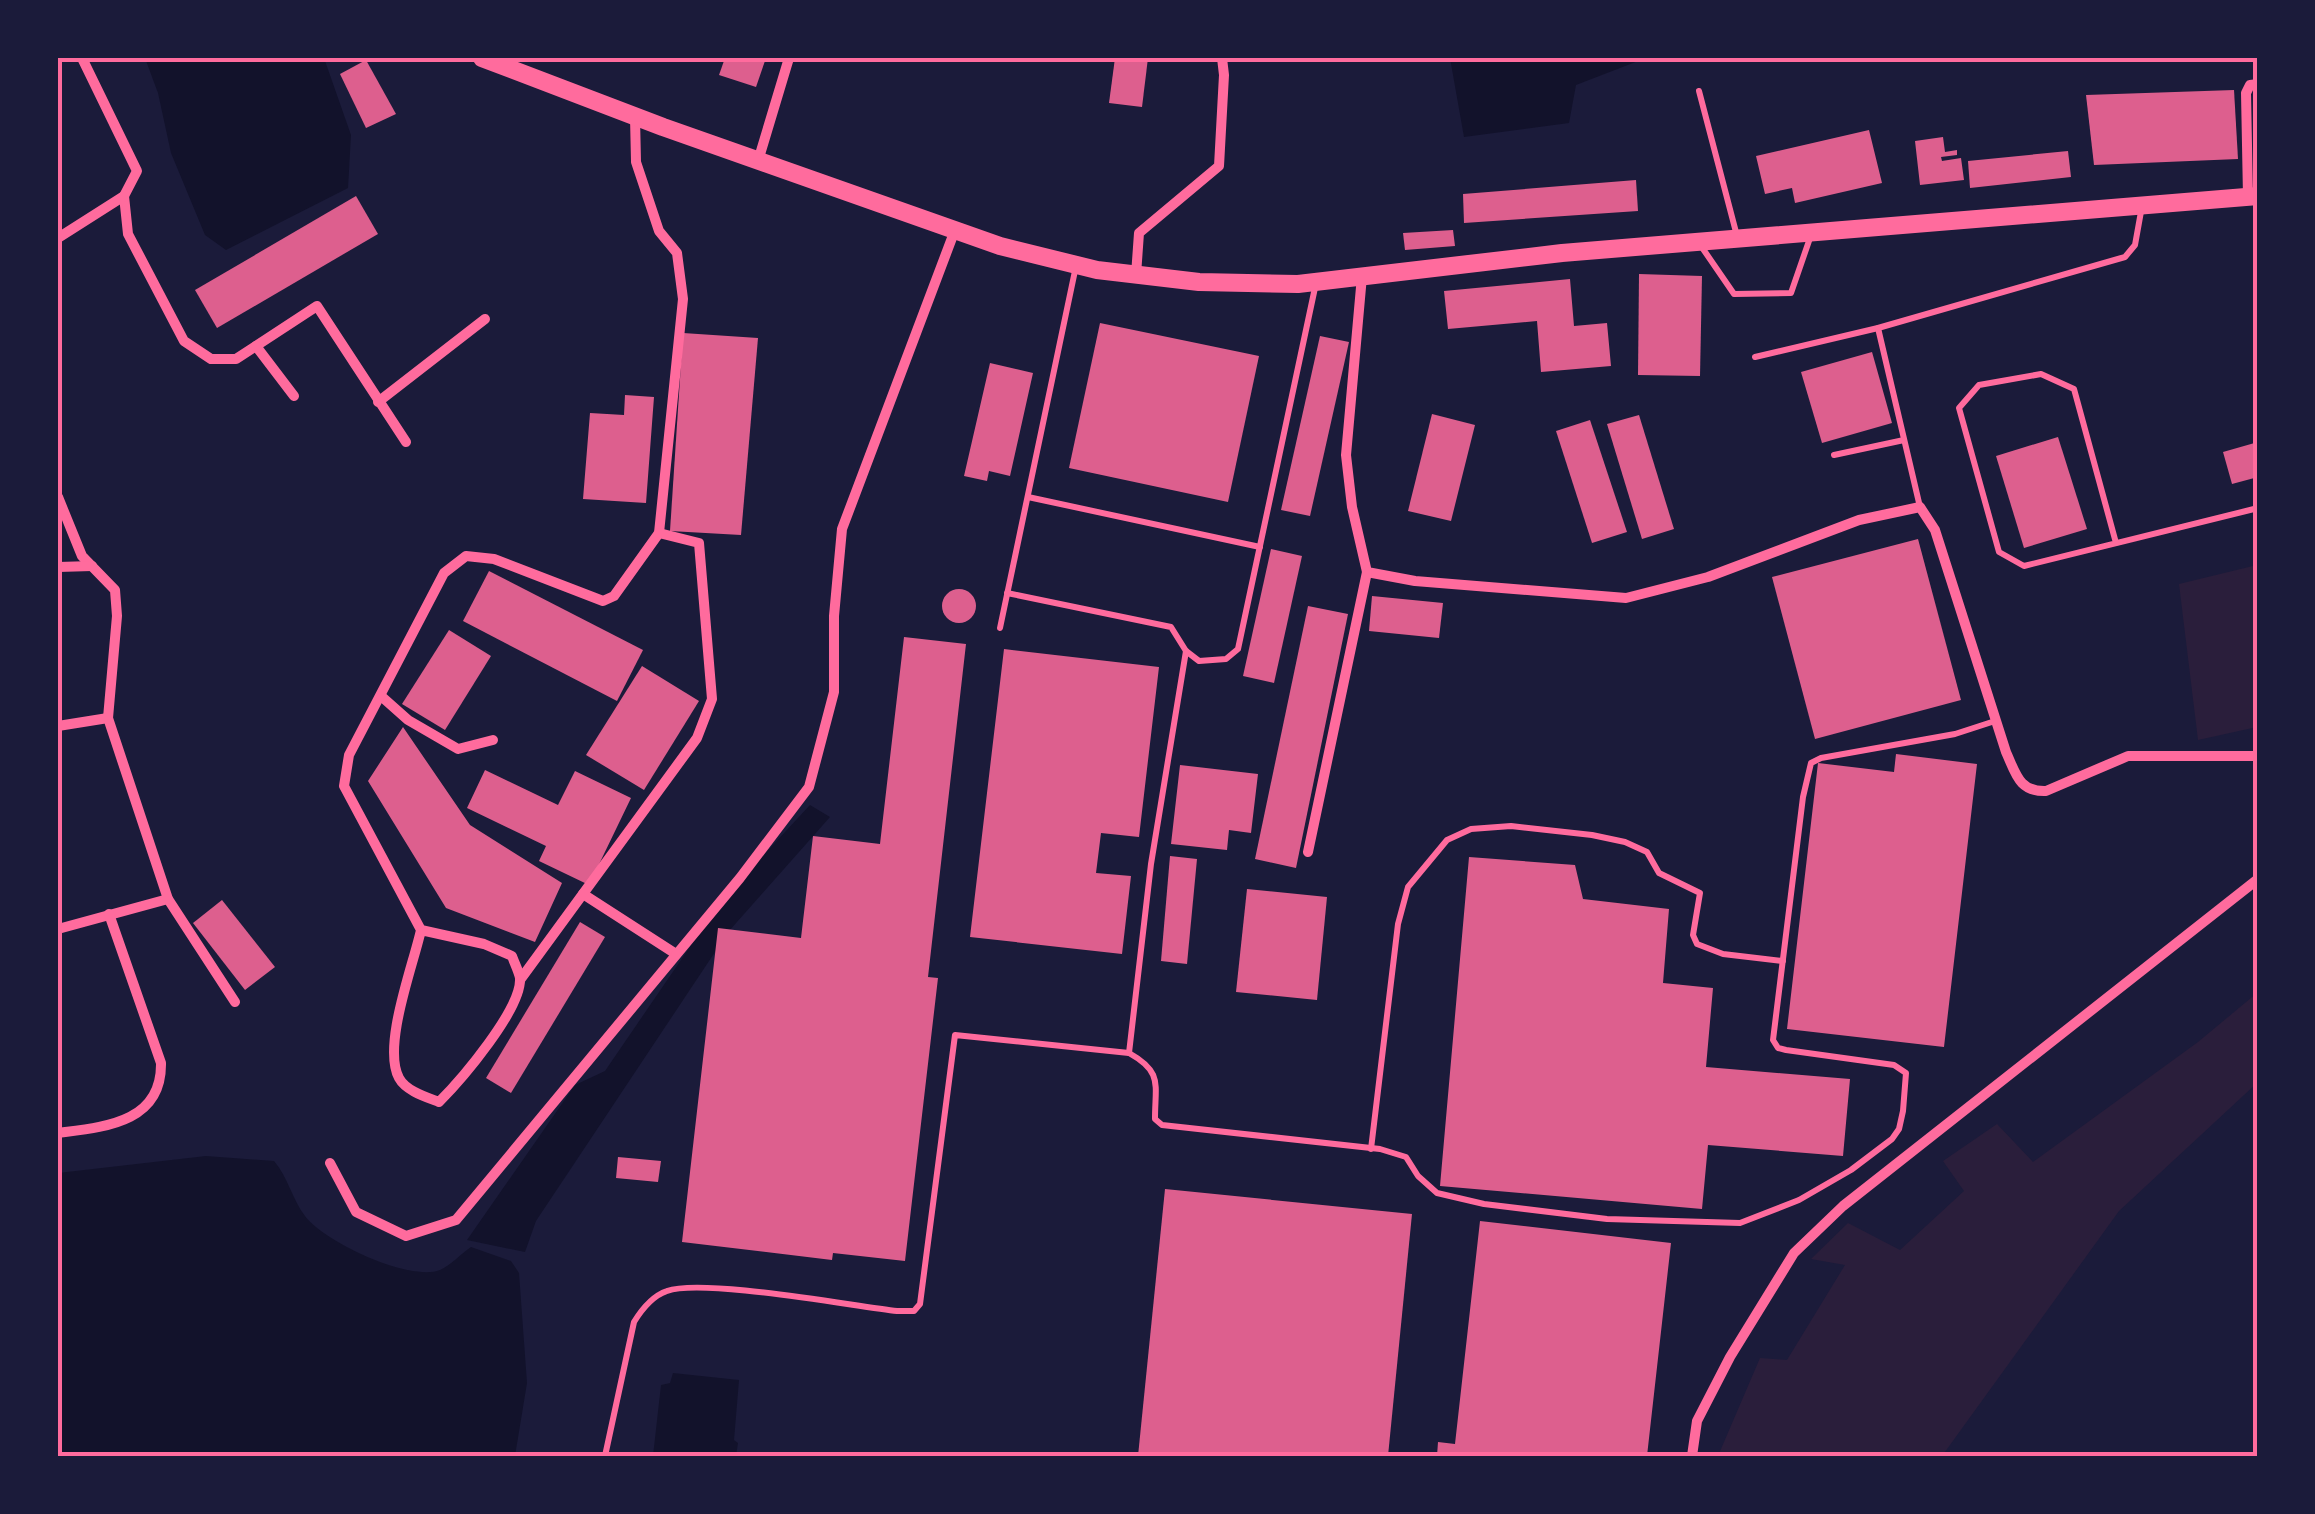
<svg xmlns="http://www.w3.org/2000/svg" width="2315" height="1514" font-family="Rubik,sans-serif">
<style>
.green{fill:#2a1e3b}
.water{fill:#12122b}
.building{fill:#dd5f8e}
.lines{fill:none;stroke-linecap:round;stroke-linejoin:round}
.service{stroke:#ff6b9d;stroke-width:6}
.minor{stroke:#ff6b9d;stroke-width:10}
.primary{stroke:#ff6b9d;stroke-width:18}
.neatline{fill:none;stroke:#ff6b9d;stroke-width:4}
</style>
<rect width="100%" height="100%" fill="#1b1b3a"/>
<g class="green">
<path d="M2257 565V727L2198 740 2179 584Z"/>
<path d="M2257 993V1083L2119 1211 1942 1456H1718L1760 1358 1787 1360 1845 1265 1811 1259 1848 1223 1900 1250 1964 1191 1943 1161 1997 1124 2033 1162 2198 1042Z"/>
</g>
<g class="water">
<path d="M145 58H324L351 135 348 188 226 250 205 235 171 153 158 93Z"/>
<path d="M1450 58H1646L1576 85 1569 123 1464 137Z"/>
<path d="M810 805 830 817 729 931 536 1221 525 1252 467 1240 575 1085 605 1071 722 900Z"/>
<path d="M206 1156 274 1161C288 1177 292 1199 305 1216 323 1241 409 1282 440 1270 450 1266 462 1253 471 1247L511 1261 519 1273 527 1383 515 1456H58V1173Z"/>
<path d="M673 1373 739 1380 734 1440 738 1443 736 1456H653L661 1385 670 1383Z"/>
</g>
<g class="building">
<path d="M725 58H766L756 87 719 75Z"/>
<path d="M1115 58H1148L1142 107 1109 103Z"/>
<path d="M366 60 396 114 366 128 340 74Z"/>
<path d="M2234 90 2238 159 2094 165 2086 95Z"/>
<path d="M1869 130 1882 183 1795 203 1792 188 1765 194 1756 156Z"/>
<path d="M1943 137 1945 152 1957 150V155L1941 157 1942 161 1961 158 1964 180 1920 185 1915 141Z"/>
<path d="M2068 151 2071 177 1970 188 1968 161Z"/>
<path d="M1636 180 1638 211 1464 223 1463 194Z"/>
<path d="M356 196 378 234 217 328 195 290Z"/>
<path d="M1453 230 1455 246 1405 250 1403 233Z"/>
<path d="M1639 274 1702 276 1700 376 1638 375Z"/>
<path d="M1570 279 1574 326 1607 323 1611 366 1541 372 1537 321 1448 329 1444 291Z"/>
<path d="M1100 323 1259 356 1228 502 1069 468Z"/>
<path d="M683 333 758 338 741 535 670 531Z"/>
<path d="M1320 336 1349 342 1310 516 1281 510Z"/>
<path d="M1872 352 1892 423 1822 443 1801 372Z"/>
<path d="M990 363 1033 373 1010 476 989 471 987 481 964 476Z"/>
<path d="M625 395 654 397 646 503 583 499 590 413 624 415Z"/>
<path d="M1432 414 1475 425 1451 521 1408 511Z"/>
<path d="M1639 415 1674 529 1642 539 1607 424Z"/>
<path d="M1590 420 1627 532 1592 543 1556 431Z"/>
<path d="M2058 437 2087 529 2024 548 1996 456Z"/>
<path d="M2258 442V477L2232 484 2223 452Z"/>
<path d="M1918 539 1961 700 1815 739 1772 577Z"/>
<path d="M1271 549 1302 556 1274 683 1243 676Z"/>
<path d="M489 571 643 650 617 701 463 621Z"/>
<circle cx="959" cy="606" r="17"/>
<path d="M1372 596 1443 603 1439 638 1369 631Z"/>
<path d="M1308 606 1348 614 1296 868 1255 859Z"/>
<path d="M449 630 491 656 445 730 402 704Z"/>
<path d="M904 637 966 644 928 977 938 978 905 1261 833 1253 832 1260 682 1242 718 928 801 938 813 836 880 844Z"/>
<path d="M1004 649 1159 667 1139 837 1101 833 1096 873 1131 876 1122 954 970 937Z"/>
<path d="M642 666 699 701 644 790 586 755Z"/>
<path d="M403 727 470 825 562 883 535 942 446 908 368 781Z"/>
<path d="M1896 754 1977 764 1944 1047 1787 1029 1818 763 1894 772Z"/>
<path d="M1180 765 1258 774 1251 833 1229 830 1227 850 1171 844Z"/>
<path d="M485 770 558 805 575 771 631 798 589 885 539 861 546 846 467 808Z"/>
<path d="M1170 856 1197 859 1187 964 1161 961Z"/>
<path d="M1469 857 1575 865 1583 899 1669 909 1663 983 1713 988 1706 1067 1850 1079 1843 1156 1708 1145 1702 1209 1440 1186Z"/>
<path d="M1247 889 1327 897 1317 1000 1236 992Z"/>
<path d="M222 900 275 967 245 990 193 923Z"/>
<path d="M580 922 605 937 511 1093 486 1078Z"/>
<path d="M618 1157 661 1161 658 1182 616 1178Z"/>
<path d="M1165 1189 1412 1214 1388 1456H1138Z"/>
<path d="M1480 1221 1671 1243 1647 1456H1437L1438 1442 1455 1444Z"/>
</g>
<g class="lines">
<g class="service">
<path d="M1699 91 1737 236"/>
<path d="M1701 246 1734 294 1791 293 1810 238"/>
<path d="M1878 328 1920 507"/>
<path d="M1755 357 1878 328 2125 257 2135 245 2142 206"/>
<path d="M1834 455 1904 440"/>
<path d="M1028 497 1260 547"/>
<path d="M2116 543 2074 389 2041 374 1979 385 1959 408 1999 552 2024 566 2258 508"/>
<path d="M1007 593 1171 627 1186 651 1199 661 1226 659 1238 649 1316 283"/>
<path d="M1000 628 1076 266"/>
<path d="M1129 1053C1163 1072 1155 1084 1155 1119L1162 1125 1380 1149 1406 1157 1418 1176 1437 1193 1484 1204 1607 1219 1740 1223 1799 1200 1851 1170 1892 1139 1899 1129 1903 1111 1906 1073 1894 1065 1786 1050 1778 1048 1773 1040 1803 797 1811 763 1821 758 1955 734 1995 721"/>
<path d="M1371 1149 1398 924 1408 887 1447 840 1471 829 1511 826 1592 835 1625 842 1647 852 1659 873 1700 893 1693 935 1697 944 1723 954 1783 961"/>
<path d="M605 1456 634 1322C642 1309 652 1296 667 1291 702 1278 852 1306 897 1311H914L920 1304 955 1035 1129 1053 1151 864 1186 651"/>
</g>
<g class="minor">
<path d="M758 161 789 58"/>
<path d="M124 196 128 234 184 341 211 359H236L317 306 406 442"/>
<path d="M2248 197 2246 93 2250 85 2258 84"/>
<path d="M58 238 124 196 137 171 82 58"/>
<path d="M1136 275 1139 233 1219 166 1224 75 1222 58"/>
<path d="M1362 276 1346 455 1352 507 1367 572 1415 581 1626 598 1708 577 1859 520 1920 507 1935 530 2006 752C2016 774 2019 792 2046 791L2128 756H2258"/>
<path d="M256 346 294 396"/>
<path d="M378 402 485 319"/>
<path d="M58 497 82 556 115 590 117 616 108 718 168 899 235 1002"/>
<path d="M58 567 92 566"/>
<path d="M381 696 408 720 458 749 493 740"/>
<path d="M58 726 108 718"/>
<path d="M1308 852 1367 572"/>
<path d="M583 894 676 954"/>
<path d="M58 929 168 899"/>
<path d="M421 930 484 944 512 956C514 962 519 972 520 978 522 1009 461 1080 439 1102 426 1097 406 1091 399 1078 382 1046 413 966 421 930L344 786 349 755 444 573 466 556 494 559 603 601 614 596 659 533 683 299 677 253 659 231 636 162 635 117"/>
<path d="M520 980 697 738 712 699 699 543 659 533"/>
<path d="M58 1133C104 1127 162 1123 161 1063L109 914"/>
<path d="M330 1163 356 1212 406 1236 456 1220 740 878 809 787 834 692V616L842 529 955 230"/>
<path d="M1692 1456 1697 1421 1730 1357 1794 1253 1843 1206 2258 879"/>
</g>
<path class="primary" d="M482 58 663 127 1000 246 1097 270 1199 282 1298 284 1562 253 2258 196"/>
</g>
<rect width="2315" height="1514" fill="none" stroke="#1b1b3a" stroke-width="120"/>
<rect x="60" y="60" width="2195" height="1394" class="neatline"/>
</svg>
